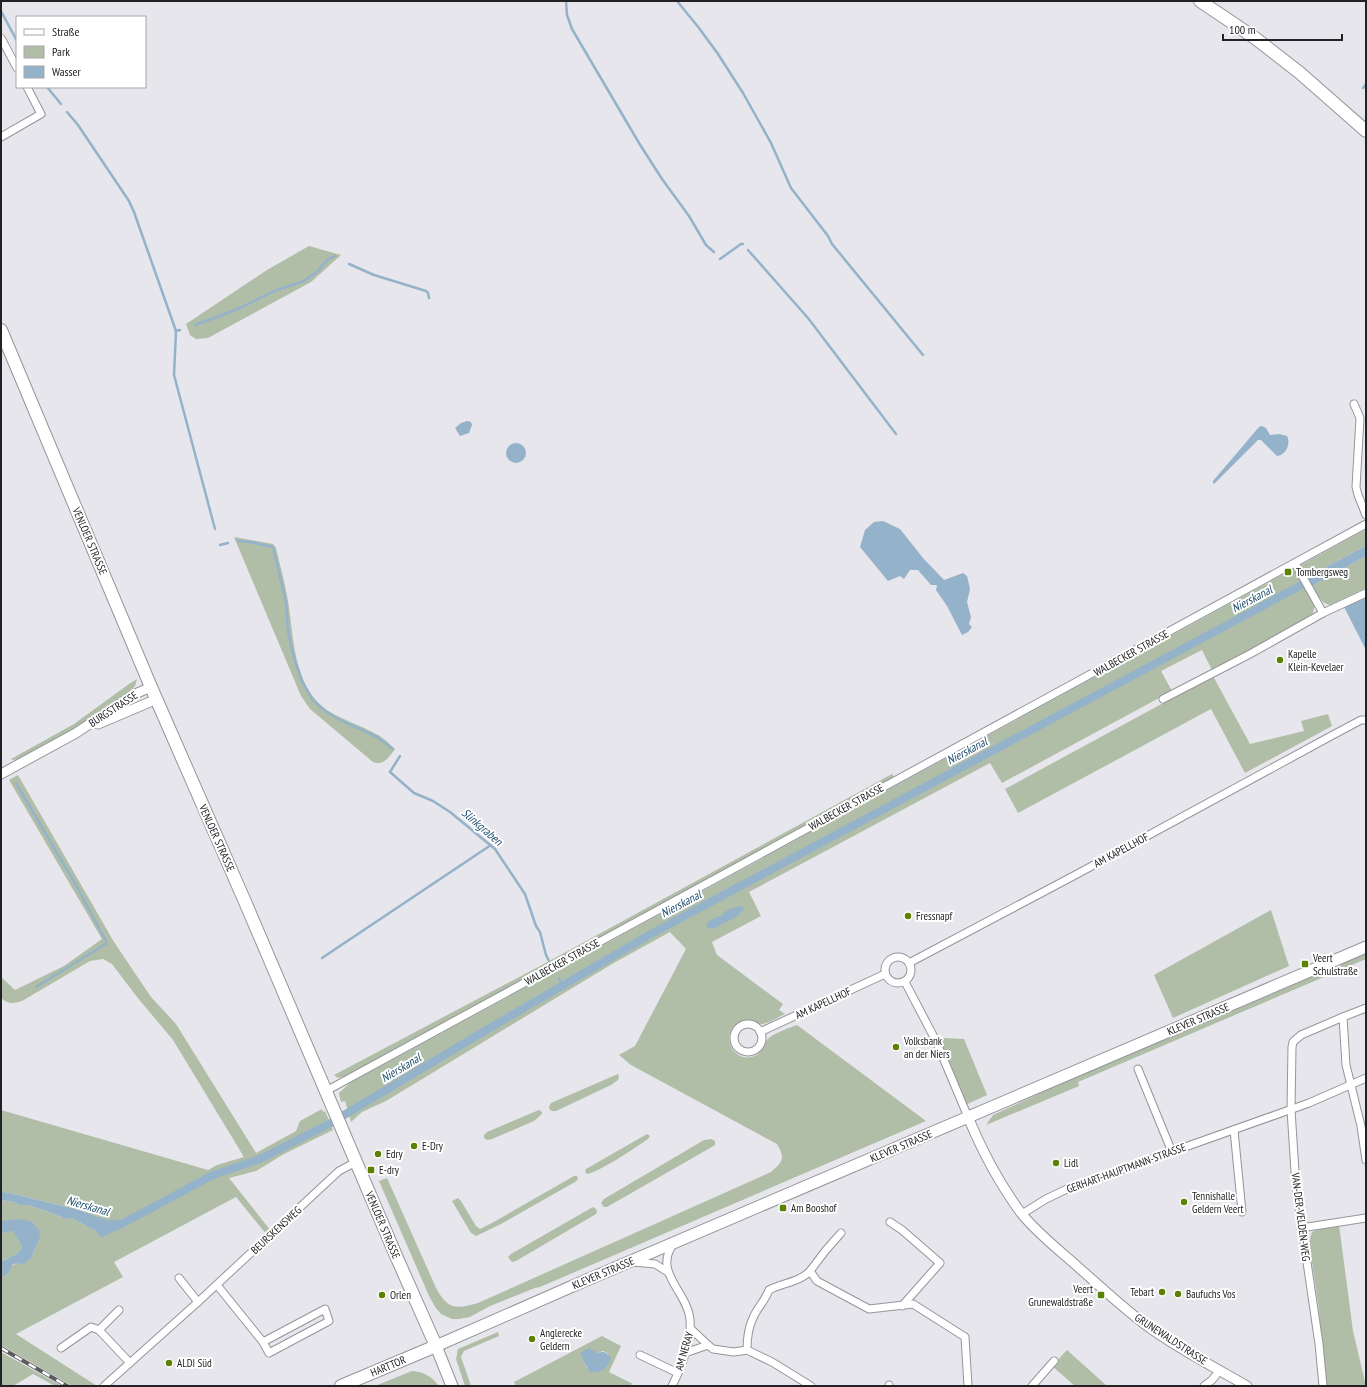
<svg xmlns="http://www.w3.org/2000/svg" width="1367" height="1387" font-family="'PT Sans Narrow',sans-serif">
<style>
.green{fill:#b0bea8;fill-rule:evenodd}
.water{fill:#94b2c9}
.lines{fill:none;stroke-linecap:round;stroke-linejoin:round}
.stream{stroke:#94b2c9;stroke-width:2.5}
.canal{stroke:#94b2c9;stroke-width:8}
.minor-casing{stroke:#94959b;stroke-width:9}
.tertiary-casing{stroke:#94959b;stroke-width:11}
.secondary-casing{stroke:#94959b;stroke-width:13}
.primary-casing{stroke:#94959b;stroke-width:14}
.minor{stroke:#fff;stroke-width:7}
.tertiary{stroke:#fff;stroke-width:9}
.secondary{stroke:#fff;stroke-width:11}
.primary{stroke:#fff;stroke-width:12}
.rail-casing{stroke:#5c5c60;stroke-width:4}
.rail{stroke:#fff;stroke-width:2.5;stroke-dasharray:8;stroke-linecap:butt}
.poi-dot{fill:#5b8203;stroke:#fff;stroke-width:1.5}
.labels{text-anchor:middle;stroke-width:4;stroke-linejoin:round;paint-order:stroke}
.street-label{font-size:11px;fill:#222224;stroke:#fff}
.poi-label{font-size:11px;fill:#222224;stroke:#fff;text-anchor:start}
.water-label{font-size:12px;font-style:italic;fill:#1f5071;stroke:#fff}
</style>
<rect width="100%" height="100%" fill="#e6e6ec"/>
<g class="green">
<path d="M309 246 341 255 311 282 208 338 196 339 190 335 186 324 267 270Z"/>
<path d="M1366 529V546L1307 577 1301 565Z"/>
<path d="M234 537 273 544 276 548C280 565 285 583 288 601 294 638 293 686 327 710 342 720 360 725 376 734 383 737 389 744 395 749 389 757 384 766 373 762L310 709 301 696Z"/>
<path d="M1366 556V588L1330 605C1320 603 1317 594 1312 586Z"/>
<path d="M1295 568 1315 604 1312 617 1249 652 1212 670 1202 650 1161 671 1172 691 1002 783 990 763 749 892 761 916 712 942 717 955 783 1004 779 1010 785 1014C778 1017 770 1023 762 1024 753 1025 748 1016 736 1025 721 1036 733 1061 751 1057 762 1055 761 1047 767 1040 771 1034 789 1028 797 1025L926 1121 540 1287 535 1288 490 1306 470 1317 459 1319H452L441 1314 436 1308 430 1298 379 1181 387 1178 437 1290C449 1310 456 1309 478 1303L771 1172C782 1162 786 1159 777 1144L631 1065 619 1055 635 1046 686 949 670 932 612 964 386 1101 362 1112 351 1122 345 1101 341 1102 339 1093 350 1083Z"/>
<path d="M1213 676 1250 744 1304 731 1301 721 1328 714 1332 726 1245 773 1211 709 1018 813 1005 789Z"/>
<path d="M137 679 135 686 129 692 75 729 18 759 13 760 11 759 74 724 129 684Z"/>
<path d="M892 774 894 777 345 1076 338 1078 334 1075 555 958Z"/>
<path d="M18 775 114 942 151 997 176 1024 256 1153 296 1131 300 1121 322 1109 323 1112 325 1111 333 1130 284 1154 256 1171 229 1178 271 1231 267 1235 236 1197 114 1262 123 1277 16 1334 97 1386H72L1 1345V1278L7 1274 11 1266 32 1257 34 1250 40 1239 33 1222 1 1221V1200L14 1202 19 1205H27L44 1210 66 1219 72 1218 96 1231 119 1220H107L79 1210 1 1191V1110L208 1170 217 1165 244 1157 173 1040 137 997 112 964 103 959 90 961 22 1001C13 1004 8 1004 1 998V977L15 990 64 966 102 939 9 780Z"/>
<path d="M1271 910 1289 966 1173 1018 1154 975Z"/>
<path d="M1366 953V959L1078 1082 1079 1086 986 1125 993 1115 1076 1077Z"/>
<path d="M932 1034 943 1038 964 1039 987 1095 963 1106Z"/>
<path d="M618 1074 619 1077 618 1080 611 1085 556 1111H552L550 1110 549 1107 551 1103Z"/>
<path d="M539 1110 542 1112V1114L534 1121 492 1139 487 1140 484 1138V1135L487 1132Z"/>
<path d="M647 1134 650 1136 648 1139C635 1148 601 1171 587 1174L585 1171 586 1169Z"/>
<path d="M711 1139 715 1141V1145L710 1148 607 1207H604L601 1203 604 1199 704 1140Z"/>
<path d="M574 1176H577L578 1179 575 1182 501 1224 476 1236 471 1233 452 1201 458 1198 461 1201 476 1226 480 1229 492 1223Z"/>
<path d="M593 1207 595 1208 597 1211 596 1214 516 1261 512 1262 508 1257 511 1254Z"/>
<path d="M1339 1225 1353 1331 1366 1386H1327L1318 1303 1309 1242 1312 1232 1319 1229Z"/>
<path d="M13 1230 22 1246 18 1253 1 1262V1233Z"/>
<path d="M498 1332 499 1336 464 1351 461 1357 471 1386H465L456 1359 458 1349Z"/>
<path d="M602 1336 621 1346 609 1372 633 1384 627 1386H516L514 1382ZM603 1351 607 1353 610 1358 587 1368 584 1360 597 1353Z"/>
<path d="M1067 1350 1107 1386H1075L1052 1366Z"/>
<path d="M1 1352 58 1384 61 1386H55L33 1374 13 1386H1Z"/>
<path d="M412 1371C424 1372 431 1376 439 1386H375Z"/>
</g>
<g class="water">
<path d="M467 421 471 422 472 425 469 433 460 436 455 428 461 423Z"/>
<path d="M1262 426 1266 428 1270 435 1279 434 1287 436C1291 444 1286 455 1277 456L1261 440H1258L1214 484 1213 483V481L1259 427Z"/>
<circle cx="516" cy="453" r="10"/>
<path d="M883 521 900 529 923 558 944 580 963 573 967 576 970 589 967 602 971 617 969 624 972 627 968 632 962 635 947 606 936 590 937 585H931L918 570H910L904 579 900 576 888 581 860 547 865 530 874 522Z"/>
<path d="M1366 546V556L1312 586 1307 577Z"/>
<path d="M1366 596V650L1344 607Z"/>
<path d="M742 906 744 909 736 917 713 929 707 928V922L719 916 723 915V913L732 908Z"/>
<path d="M1 1191 79 1210 107 1220H119L122 1227 101 1238 96 1231 72 1218 66 1219 44 1210 27 1205H19L14 1202 1 1200Z"/>
<path d="M19 1219 33 1222 35 1226 39 1229 40 1239 34 1250 32 1257 24 1264C8 1262 14 1266 7 1274 6 1276 3 1276 1 1278V1262L18 1253 22 1246 13 1231 1 1233V1221Z"/>
<path d="M589 1348 597 1353C604 1351 606 1352 611 1358 607 1369 602 1373 590 1372 588 1369 581 1356 580 1353Z"/>
</g>
<g class="lines">
<g class="stream">
<path d="M566 1 567 15 572 29 639 143 662 179 689 216 706 245 714 252"/>
<path d="M677 1 699 28 718 54 743 93 771 143 791 188 828 236 832 244 923 355"/>
<path d="M1 11 17 41"/>
<path d="M47 87 61 104"/>
<path d="M1363 88 1366 84"/>
<path d="M67 112 78 125 129 201 134 212 176 331"/>
<path d="M748 250 808 318 896 434"/>
<path d="M720 259 741 244H743"/>
<path d="M349 264 374 275 426 291 428 293 429 298"/>
<path d="M195 325 238 309 274 291 304 281 318 271 327 260 335 256"/>
<path d="M180 330 176 331 174 375 215 529"/>
<path d="M238 541 250 542 273 547 286 602 288 631 293 654 302 681 312 699 325 711 340 720 377 737 393 749"/>
<path d="M220 545 228 543"/>
<path d="M400 756 390 772 414 793 433 801 450 812 495 849 525 894 536 926 540 932 546 955 549 961"/>
<path d="M16 783 77 887 107 943 36 987"/>
<path d="M322 958 491 845"/>
<path d="M559 979 563 985"/>
</g>
<path class="canal" d="M112 1225 116 1227 213 1175 260 1159 329 1124 488 1029 651 934 1311 580"/>
<defs>
<g id="minor">
<path d="M1 38 17 68"/>
<path d="M1 137 41 114 27 87"/>
<path d="M1354 404 1360 418 1356 487 1358 495 1366 515"/>
<path d="M1295 563 1323 613"/>
<path d="M1163 699 1250 654 1323 613 1366 593"/>
<circle cx="898" cy="970" r="13"/>
<path d="M909 963 1079 873 1331 736 1361 720H1366"/>
<path d="M905 982 936 1041 968 1117"/>
<path d="M1343 1017 1366 1008"/>
<circle cx="748" cy="1038" r="14"/>
<path d="M760 1032 885 974"/>
<path d="M1138 1069 1172 1152"/>
<path d="M326 1091 1366 524"/>
<path d="M1234 1130 1242 1212"/>
<path d="M1022 1214 1046 1199 1067 1189 1309 1103 1366 1078"/>
<path d="M890 1222 902 1230 940 1263 902 1306"/>
<path d="M1301 1228 1366 1218"/>
<path d="M633 1262 655 1264 668 1272"/>
<path d="M810 1271 826 1250 841 1233"/>
<path d="M179 1278 198 1302"/>
<path d="M217 1285 263 1342 269 1353 329 1321 325 1309 263 1342"/>
<path d="M691 1329 708 1345"/>
<path d="M99 1330 119 1310"/>
<path d="M61 1348 91 1327 99 1330 130 1363"/>
<path d="M747 1350C747 1339 748 1328 753 1318 757 1308 765 1301 769 1290 782 1283 800 1282 810 1271L817 1281 869 1309 913 1304 965 1337 968 1386"/>
<path d="M685 1353 708 1345 713 1349 734 1352 747 1350 772 1362 811 1386"/>
<path d="M640 1355 678 1373"/>
<path d="M104 1386 198 1302 339 1171 356 1162"/>
<path d="M672 1386C682 1366 692 1342 690 1319 687 1291 652 1272 674 1243"/>
<path d="M889 1386V1385"/>
<path d="M1032 1386 1054 1361"/>
<path d="M1204 1386 1212 1380 1220 1370"/>
<path d="M1323 1386 1319 1344 1296 1187 1291 1110 1292 1047 1293 1042 1301 1035 1343 1017 1346 1065 1361 1126 1366 1160"/>
</g>
<g id="tertiary">
<path d="M98 724 157 699"/>
<path d="M1 774 76 733 135 694 151 687"/>
<path d="M968 1117C982 1151 999 1183 1021 1213 1037 1233 1059 1250 1078 1267 1102 1288 1125 1310 1150 1328 1181 1350 1214 1367 1247 1386"/>
</g>
<path id="secondary" d="M452 1386 436 1346 575 1285 1366 947"/>
<g id="primary">
<path d="M1200 1 1255 38 1300 73 1366 131"/>
<path d="M1 330 151 687 246 904 397 1258 436 1346 341 1386"/>
</g>
</defs>
<use href="#minor" class="minor-casing"/>
<use href="#tertiary" class="tertiary-casing"/>
<use href="#secondary" class="secondary-casing"/>
<use href="#primary" class="primary-casing"/>
<use href="#minor" class="minor"/>
<use href="#tertiary" class="tertiary"/>
<use href="#secondary" class="secondary"/>
<use href="#primary" class="primary"/>
<defs>
<path id="rail" d="M1 1348 67 1386"/>
</defs>
<use href="#rail" class="rail-casing"/>
<use href="#rail" class="rail"/>
</g>
<g class="poi-dot">
<rect x="1284" y="568" width="8" height="8" rx="2"/>
<circle cx="1280" cy="660" r="4"/>
<circle cx="908" cy="916" r="4"/>
<rect x="1301" y="960" width="8" height="8" rx="2"/>
<circle cx="896" cy="1047" r="4"/>
<circle cx="414" cy="1146" r="4"/>
<circle cx="378" cy="1154" r="4"/>
<circle cx="1056" cy="1163" r="4"/>
<rect x="367" y="1166" width="8" height="8" rx="2"/>
<circle cx="1184" cy="1202" r="4"/>
<rect x="779" y="1204" width="8" height="8" rx="2"/>
<circle cx="1162" cy="1292" r="4"/>
<circle cx="1178" cy="1294" r="4"/>
<circle cx="382" cy="1295" r="4"/>
<rect x="1097" y="1291" width="8" height="8" rx="2"/>
<circle cx="532" cy="1339" r="4"/>
<circle cx="169" cy="1363" r="4"/>
</g>
<g class="labels">
<g class="street-label">
<text transform="translate(90 541) rotate(67)" y="4">VENLOER STRASSE</text>
<text transform="translate(1131 653) rotate(-29)" y="4">WALBECKER STRASSE</text>
<text transform="translate(113 709) rotate(-33)" y="4">BURGSTRASSE</text>
<text transform="translate(846 807) rotate(-29)" y="4">WALBECKER STRASSE</text>
<text transform="translate(217 838) rotate(66)" y="4">VENLOER STRASSE</text>
<text transform="translate(1121 850) rotate(-28)" y="4">AM KAPELLHOF</text>
<text transform="translate(562 962) rotate(-29)" y="4">WALBECKER STRASSE</text>
<text transform="translate(823 1003) rotate(-25)" y="4">AM KAPELLHOF</text>
<text transform="translate(1198 1019) rotate(-23)" y="4">KLEVER STRASSE</text>
<text transform="translate(901 1146) rotate(-23)" y="4">KLEVER STRASSE</text>
<text transform="translate(1126 1168) rotate(-20)" y="4">GERHART-HAUPTMANN-STRASSE</text>
<text transform="translate(1301 1217) rotate(83)" y="4">VAN-DER-VELDEN-WEG</text>
<text transform="translate(383 1225) rotate(67)" y="4">VENLOER STRASSE</text>
<text transform="translate(276 1230) rotate(-43)" y="4">BEURSKENSWEG</text>
<text transform="translate(603 1273) rotate(-23)" y="4">KLEVER STRASSE</text>
<text transform="translate(1171 1339) rotate(33)" y="4">GRUNEWALDSTRASSE</text>
<text transform="translate(684 1351) rotate(-74)" y="4">AM NERAY</text>
<text transform="translate(388 1366) rotate(-23)" y="4">HARTTOR</text>
</g>
<g class="poi-label">
<text x="1296" y="576">Tombergsweg</text>
<text x="1288" y="658">Kapelle<tspan x="1288" dy="13">Klein-Kevelaer</tspan></text>
<text x="916" y="920">Fressnapf</text>
<text x="1313" y="962">Veert<tspan x="1313" dy="13">Schulstraße</tspan></text>
<text x="904" y="1045">Volksbank<tspan x="904" dy="13">an der Niers</tspan></text>
<text x="422" y="1150">E-Dry</text>
<text x="386" y="1158">Edry</text>
<text x="1064" y="1167">Lidl</text>
<text x="379" y="1174">E-dry</text>
<text x="1192" y="1200">Tennishalle<tspan x="1192" dy="13">Geldern Veert</tspan></text>
<text x="791" y="1212">Am Booshof</text>
<text x="1093" y="1293" text-anchor="end">Veert<tspan x="1093" dy="13">Grunewaldstraße</tspan></text>
<text x="1154" y="1296" text-anchor="end">Tebart</text>
<text x="1186" y="1298">Baufuchs Vos</text>
<text x="390" y="1299">Orlen</text>
<text x="540" y="1337">Anglerecke<tspan x="540" dy="13">Geldern</tspan></text>
<text x="177" y="1367">ALDI Süd</text>
</g>
<g class="water-label">
<text transform="translate(1252 599) rotate(-28)" y="4">Nierskanal</text>
<text transform="translate(967 751) rotate(-28)" y="4">Nierskanal</text>
<text transform="translate(482 827) rotate(41)" y="4">Slinkgraben</text>
<text transform="translate(681 904) rotate(-28)" y="4">Nierskanal</text>
<text transform="translate(401 1068) rotate(-31)" y="4">Nierskanal</text>
<text transform="translate(88 1206) rotate(16)" y="4">Nierskanal</text>
</g>
</g>
<rect width="1367" height="1387" fill="none" stroke="#222224" stroke-width="4"/>
<rect x="16" y="16" width="130" height="72" fill="#ffffff" stroke="#a7a7a7"/>
<rect x="24" y="29" width="20" height="6" fill="#ffffff" stroke="#a7a7a7"/>
<text x="52" y="36" font-size="12" fill="#222224">Straße</text>
<rect x="24" y="46" width="20" height="12" fill="#b0bea8" stroke="#a7a7a7"/>
<text x="52" y="56" font-size="12" fill="#222224">Park</text>
<rect x="24" y="66" width="20" height="12" fill="#94b2c9" stroke="#a7a7a7"/>
<text x="52" y="76" font-size="12" fill="#222224">Wasser</text>
<path d="M1223 34v6h119v-6" fill="none" stroke="#222224" stroke-width="2"/>
<text x="1229" y="34" font-size="12" fill="#222224" stroke="#ffffff" stroke-width="3" paint-order="stroke">100 m</text>
</svg>
